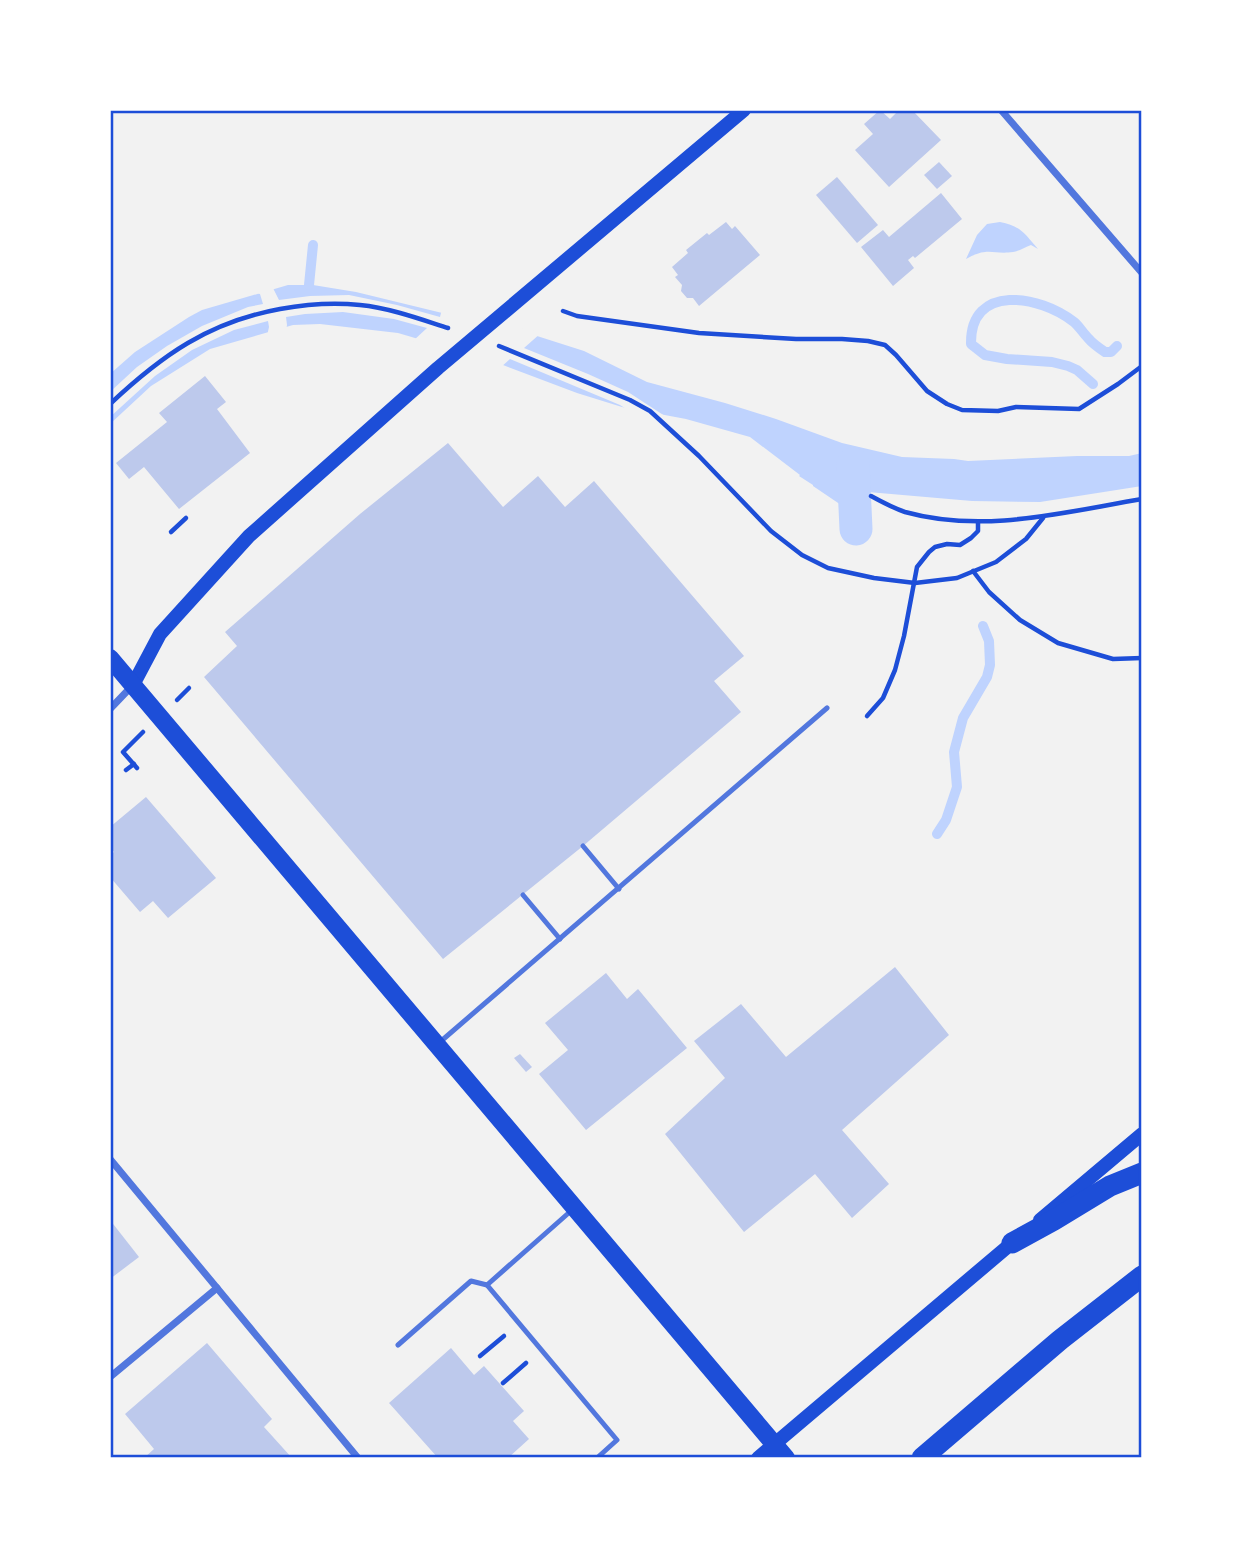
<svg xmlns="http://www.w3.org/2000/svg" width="1252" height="1568" font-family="'Asap Condensed',sans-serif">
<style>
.water{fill:#bfd3fe}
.pier{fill:#f2f2f2}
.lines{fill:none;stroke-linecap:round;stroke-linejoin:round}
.stream{stroke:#bfd3fe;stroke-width:10}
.canal{stroke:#bfd3fe;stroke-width:33}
.building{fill:#bdc9ec}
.path{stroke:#1d4ed8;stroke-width:4.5}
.service{stroke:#5277de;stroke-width:5}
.minor{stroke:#5277de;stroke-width:7}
.secondary{stroke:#1d4ed8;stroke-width:14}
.primary{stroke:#1d4ed8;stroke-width:18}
.motorway{stroke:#1d4ed8;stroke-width:21}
.neatline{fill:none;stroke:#1d4ed8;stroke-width:2.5}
</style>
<rect width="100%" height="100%" fill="#f2f2f2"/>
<g class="water">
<path d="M1000 222C1021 226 1025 234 1038 249L1031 245C1025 247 1020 251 1013 252 992 255 989 246 966 259L977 235 987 224Z"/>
<path d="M288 285H313L356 292 537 336 584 351 647 382 725 403 776 419 842 443 902 457 954 459 968 461 1077 456H1129L1142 453V486L1040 502 972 501 868 492 861 506 847 509 813 486V485L799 476 800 475 750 437 686 419 622 407 577 393 503 365 415 338 398 333 320 324 293 325 210 349 151 386 110 424V374L135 352 189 317 202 310Z"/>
</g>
<path class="pier" d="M272 286 279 300 310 296 349 295 397 305 440 317 442 309 539 332 541 333 524 348 588 374 628 392 671 420 631 412 620 405 510 359 500 368 413 341 427 328 394 319 343 312 305 314 286 317 287 325 286 331 267 336 269 327 268 321 234 330 192 350 155 376 110 417V392L137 367 167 346 202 326 248 307 263 304 260 294 254 292Z"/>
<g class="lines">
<g class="stream">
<path d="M309 285 313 245"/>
<path d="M1093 384 1077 370 1068 366 1052 362 1007 359 985 355 971 344C970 283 1040 295 1074 322 1079 326 1083 333 1088 338 1093 344 1099 348 1105 352H1111L1117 346"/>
<path d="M937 834 946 820 957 787 954 752 963 718 987 677 990 665 989 641 983 626"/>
</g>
<path class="canal" d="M853 464 856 529"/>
</g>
<g class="building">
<path d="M880 110 890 119 899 110H912L941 140 889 187 855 150 873 134 864 124Z"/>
<path d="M939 162 952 176 937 189 924 175Z"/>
<path d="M837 177 878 225 857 243 816 195Z"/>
<path d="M941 193 962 219 915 258 913 256 908 260 914 268 893 286 861 247 883 230 889 237Z"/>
<path d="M726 222 732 229 735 226 760 255 699 306 693 298H687L681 291 682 285 675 277 678 275 672 267 688 253 686 250 707 233 709 235Z"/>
<path d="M205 376 226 402 217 409 250 453 179 509 144 467 129 479 116 463 167 422 159 413Z"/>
<path d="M448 443 503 507 538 476 565 507 594 481 744 656 714 681 741 712 583 846 443 959 204 677 237 646 225 632 360 514Z"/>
<path d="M146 797 216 878 168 918 153 901 140 912 110 877V855L114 852 110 847V827Z"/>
<path d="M895 967 949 1035 842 1130 889 1184 852 1218 815 1174 744 1232 665 1134 725 1078 694 1041 741 1004 786 1057Z"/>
<path d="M606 973 627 999 638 989 687 1048 586 1130 539 1074 568 1050 545 1023Z"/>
<path d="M520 1054 532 1067 526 1072 514 1058Z"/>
<path d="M110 1220 139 1257 110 1279Z"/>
<path d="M207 1343 272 1419 264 1427 292 1458H144L154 1449 125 1414Z"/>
<path d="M451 1348 474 1375 484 1366 524 1411 513 1421 529 1439 508 1458H438L389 1403Z"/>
</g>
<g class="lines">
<g class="path">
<path d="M563 311 577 316 699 333 796 339H842L868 341 885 345 896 355 927 391 947 404 962 410 998 411 1016 407 1079 409 1118 384 1142 366"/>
<path d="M499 346 630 400 650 411 699 456 771 531 802 555 828 568 874 578 915 583 957 578 996 562 1026 539 1043 518"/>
<path d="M110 404C162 355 209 322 280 309 307 304 333 302 360 305 390 308 420 319 448 328"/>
<path d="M871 496C882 502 893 508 905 512 984 534 1064 512 1142 499"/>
<path d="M171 532 186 518"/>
<path d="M973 571 989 592 1020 620 1058 643 1113 659 1142 658"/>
<path d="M177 700 189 688"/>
<path d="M867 716 883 698 895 670 904 636 917 567 929 552 935 547 947 544 960 545 971 538 978 531V522"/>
<path d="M137 768 123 752 143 732"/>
<path d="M126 770 134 764"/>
<path d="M480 1356 504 1336"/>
<path d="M503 1383 526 1363"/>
</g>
<g class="service">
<path d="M583 846 619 889"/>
<path d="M523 895 560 939"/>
<path d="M440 1042 827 708"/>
<path d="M487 1285 572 1210"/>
<path d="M398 1345 471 1281 487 1285 617 1440 597 1458"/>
</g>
<g class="minor">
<path d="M1001 110 1142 273"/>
<path d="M110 709 131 687"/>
<path d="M110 1159 358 1458"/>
<path d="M110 1377 217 1288"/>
</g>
<g class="secondary">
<path d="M133 685 160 634 249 536 438 368 744 110"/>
<path d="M1040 1220 1142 1134"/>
<path d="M758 1458 1019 1237"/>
</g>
<path class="primary" d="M110 658 786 1458"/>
<g class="motorway">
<path d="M1012 1243 1054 1220 1110 1186 1142 1173"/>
<path d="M922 1458 1060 1340 1142 1276"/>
</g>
</g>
<rect width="1252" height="1568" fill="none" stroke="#ffffff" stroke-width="224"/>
<rect x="112" y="112" width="1028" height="1344" class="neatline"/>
</svg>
